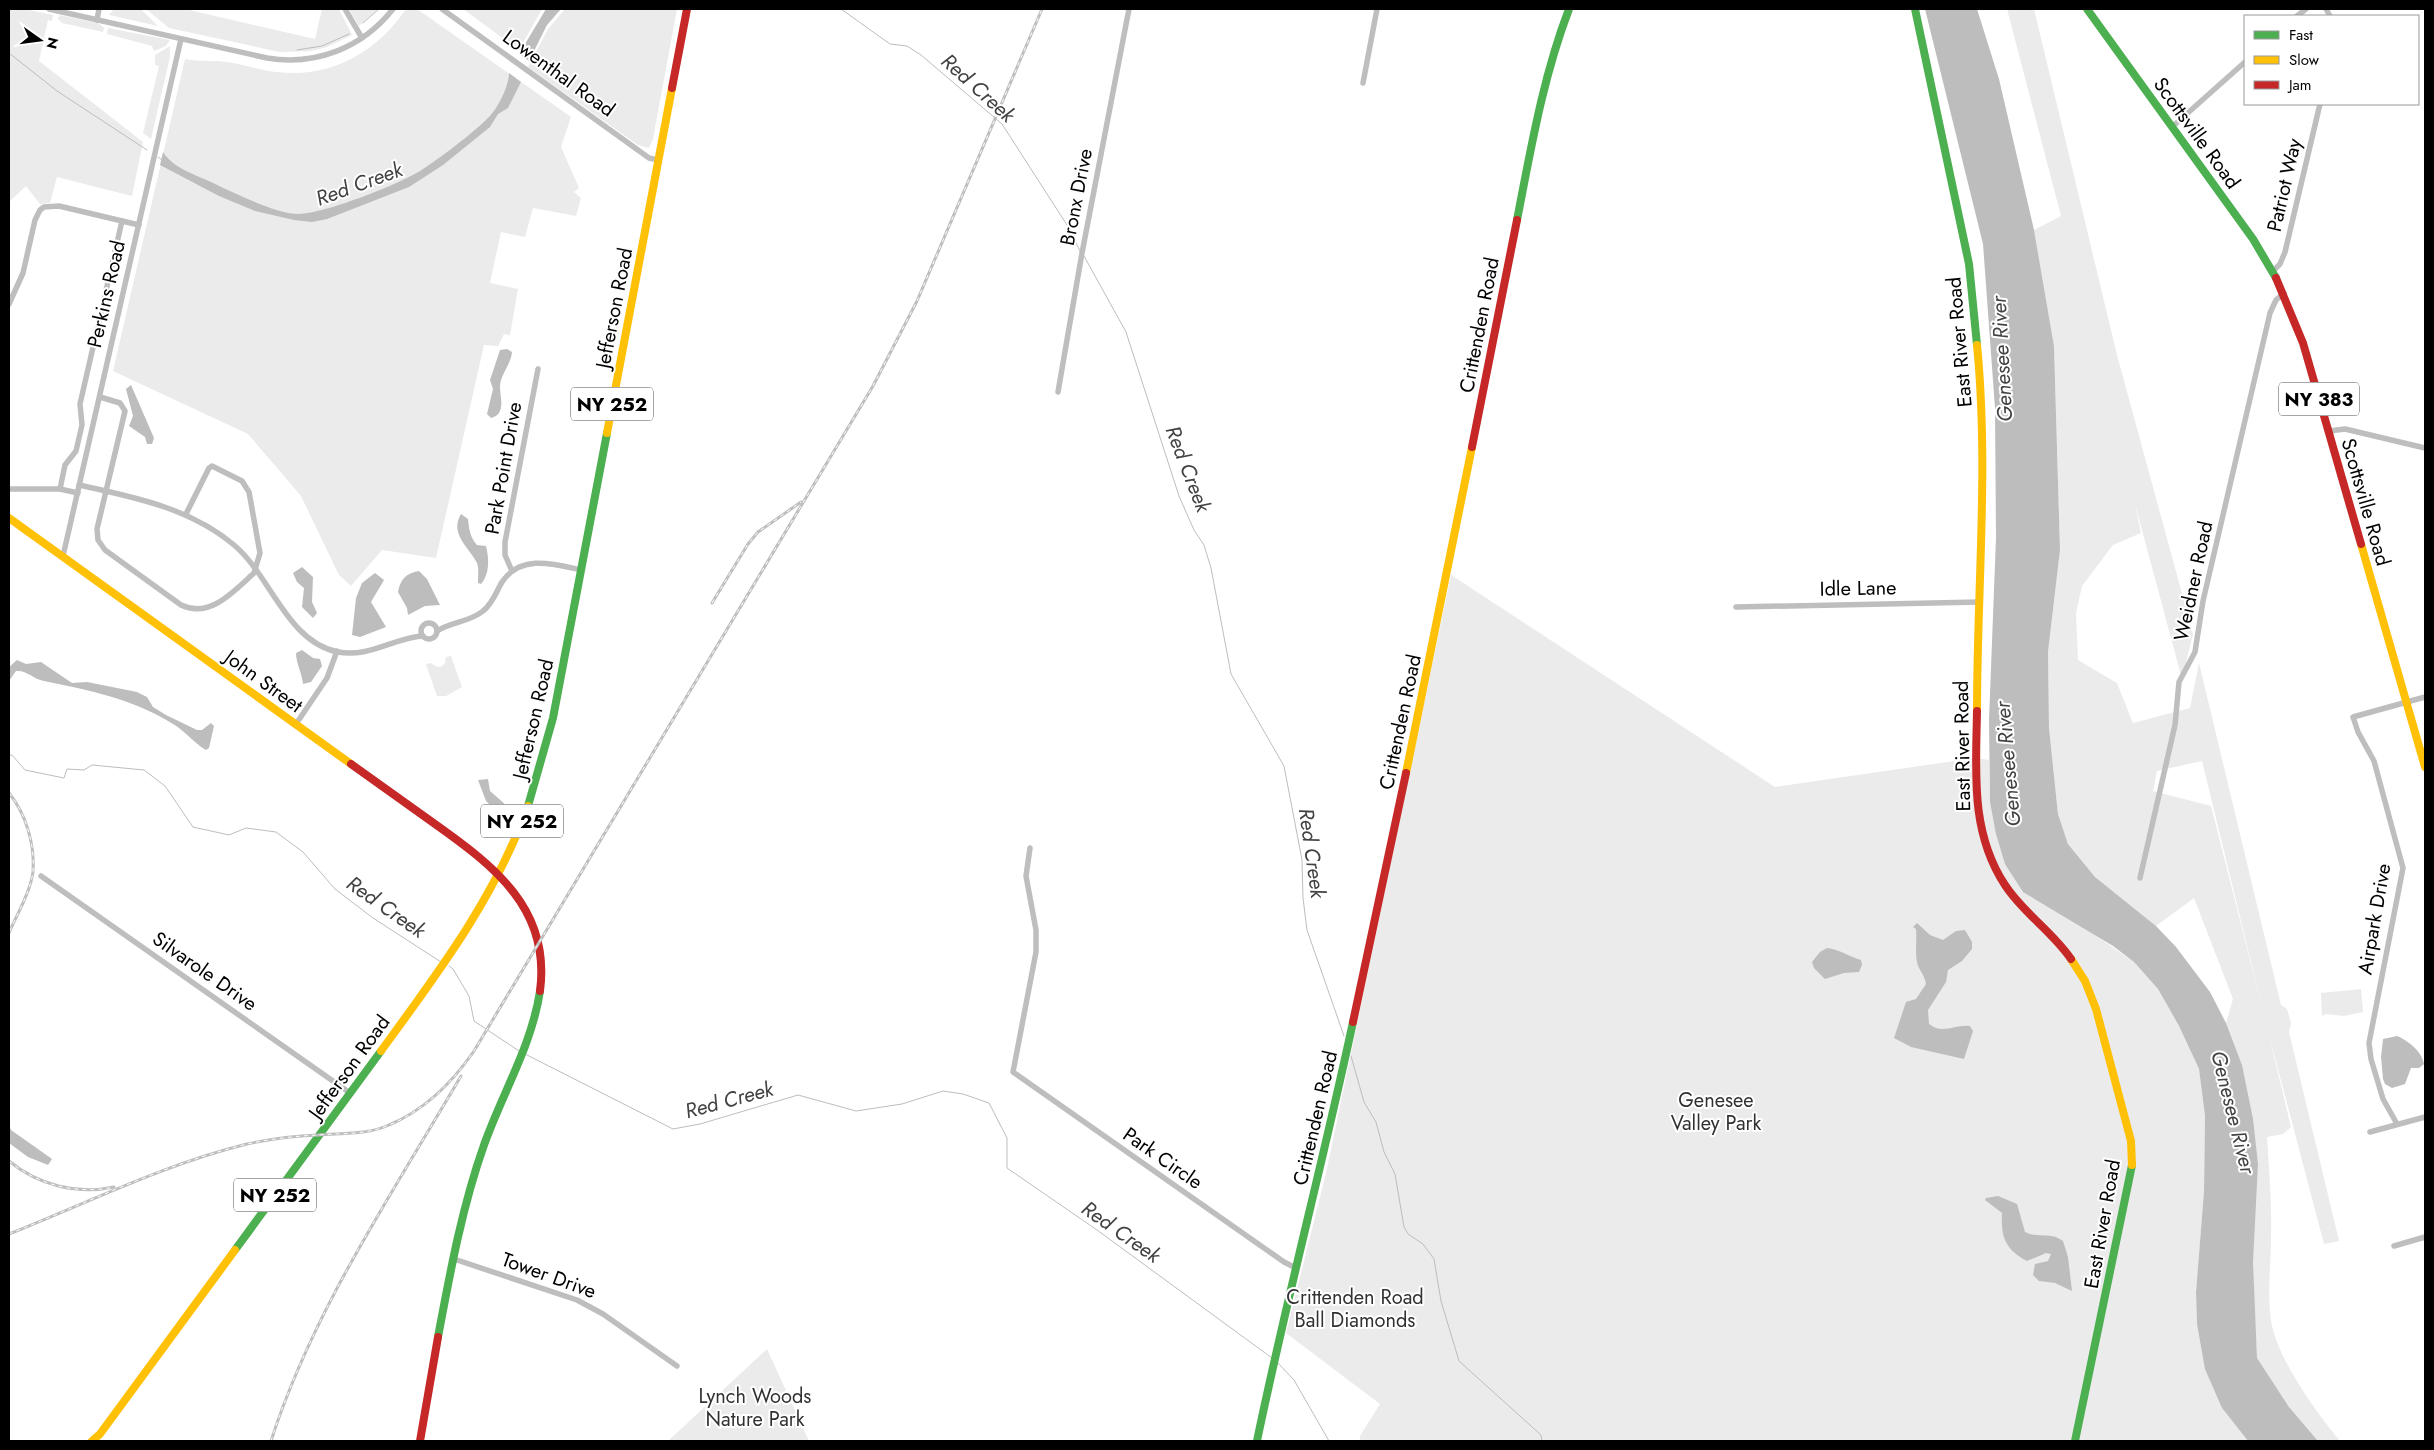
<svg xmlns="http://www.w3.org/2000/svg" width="2434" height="1450" font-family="Jost,sans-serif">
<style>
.green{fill:#ebebeb;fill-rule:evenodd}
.water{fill:#bdbdbd}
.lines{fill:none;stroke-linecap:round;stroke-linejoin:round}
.stream{stroke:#bdbdbd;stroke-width:1}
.street{stroke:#bebebe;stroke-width:5.5}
.fast{stroke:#4caf50;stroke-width:8}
.slow{stroke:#ffc107;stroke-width:8}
.jam{stroke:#c62828;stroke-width:8}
.rail-casing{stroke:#bebebe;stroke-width:3}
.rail{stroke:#fff;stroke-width:1;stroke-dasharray:4;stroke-linecap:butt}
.labels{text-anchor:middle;stroke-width:4;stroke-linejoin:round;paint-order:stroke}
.shield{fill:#fff;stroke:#4c4c4c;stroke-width:1}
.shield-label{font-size:19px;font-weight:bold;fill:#000}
.street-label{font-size:20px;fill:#000;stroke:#fff}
.park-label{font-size:20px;fill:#313131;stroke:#fff}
.water-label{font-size:21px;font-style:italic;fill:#424242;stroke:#fff}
</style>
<rect width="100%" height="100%" fill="#fff"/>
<g class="green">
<path d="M9 9H24L53 15 52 21 48 20 39 61 143 142 132 196 57 177 50 203 40 204 26 186 9 202Z"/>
<path d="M114 9H141L158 26 109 15Z"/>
<path d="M146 9H185L315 39 322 9H339L352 35 327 47 311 51 280 52 169 28Z"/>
<path d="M349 9H378L359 26Z"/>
<path d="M406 9H417L571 117 561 147 579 188 574 192 581 198 576 216 533 208 525 237 501 232 490 283 518 289 510 335 504 334 498 346 484 345 436 558 382 550 351 586 339 575 301 496 248 434 113 371 185 59C199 62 213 60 227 62 243 64 259 70 276 72 330 79 377 52 406 9Z"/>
<path d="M463 9H542L519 50Z"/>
<path d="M565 9H677L653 139 649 148 638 145 528 67 548 29Z"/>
<path d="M2007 9H2034L2117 355 2193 634 2182 679 2135 504 2141 533 2113 545 2082 586 2076 613 2078 660 2117 683 2133 723 2190 708 2199 663 2281 1005 2287 1009 2291 1023 2289 1032 2339 1241 2324 1244 2269 1035 2291 1127 2283 1134 2267 1137C2269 1170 2272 1203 2271 1236 2271 1264 2267 1292 2271 1320 2276 1357 2316 1412 2340 1441H2318L2289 1407 2257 1359 2242 1065 2226 1023 2233 999 2194 898 2156 926 2095 877 2068 844 2058 814 2049 728 2048 652 2060 550 2054 346 2034 230 2061 216ZM2202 761 2263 1011 2211 806 2153 791 2157 771Z"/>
<path d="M59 15 98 23 104 28 103 32 62 23 58 19Z"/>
<path d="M108 28 170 40 166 46 154 51 152 46 107 34Z"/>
<path d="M170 46V57L151 139 143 133 159 66 155 65V55Z"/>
<path d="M1451 575 1775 787 1975 758 1989 760 1990 802 2086 929 2134 962 2158 989 2179 1026 2199 1069 2205 1116 2204 1191 2196 1292 2197 1324 2222 1408 2248 1441H1360V1436L1380 1404 1286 1333 1326 1173Z"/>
<path d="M451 656 462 687 446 696H437L426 664 431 663 435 666 441 667 445 663 446 657Z"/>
<path d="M2361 989 2363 1012 2344 1016 2326 1014 2322 1016 2321 993Z"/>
<path d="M767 1349 809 1441H668Z"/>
</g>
<g class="water">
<path d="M546 9H561L547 25 529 61 519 54Z"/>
<path d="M1925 9H1977L1999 79 2034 230 2054 346 2060 550 2048 652 2049 728 2058 814 2068 844 2095 877 2156 926 2176 947 2210 992 2226 1023 2242 1065 2253 1119 2258 1164 2253 1262 2257 1358 2289 1407 2318 1441H2248L2222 1408 2205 1369 2197 1324 2196 1292 2204 1191 2205 1116 2199 1069 2179 1026 2158 989 2134 962 2113 946 2023 892 2005 864 1996 834 1990 802 1989 720 1996 538 1995 408 1983 244Z"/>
<path d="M509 73 521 82 508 108 498 114 490 127 443 165 409 187 327 219 312 222 294 220 255 211 219 196 160 165 163 152C173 168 194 174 211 182 232 192 276 214 299 214 326 213 397 185 420 171 440 158 472 134 489 117 498 108 509 86 509 73Z"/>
<path d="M507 349 512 352C511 365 500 374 500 387 500 395 503 403 500 411 498 415 495 417 491 418L487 414 493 389 490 380 500 350Z"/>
<path d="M131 385 154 438 152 444H147L145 437 129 426 133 416 126 389Z"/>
<path d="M461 514 468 519C469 529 470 537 477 545L486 546C489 558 490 574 481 584L478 583C478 577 479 568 477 563 469 547 449 534 461 514Z"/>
<path d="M302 567 313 577 312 602 317 613 313 618 302 607 304 588 297 582 293 573Z"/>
<path d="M419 571 427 579 440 605 425 606 408 615 407 608 398 592C400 580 406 573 419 571Z"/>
<path d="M375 573 384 580 371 602 386 627 360 637 352 635 356 598 362 583Z"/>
<path d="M302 650 313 658 320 659 322 666 311 682 303 684C302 673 296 663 296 653Z"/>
<path d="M17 660 26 664 41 662 72 683 87 682 137 692 147 697 153 707 166 715 197 730H202L211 723 214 726 209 748 206 750C194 743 185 731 173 724 133 699 89 690 44 681 33 679 27 670 16 671L9 681V667Z"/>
<path d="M488 779 490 791 507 806 497 830 491 827 494 809 486 801 478 780Z"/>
<path d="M1917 923 1930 935 1943 940 1956 931 1965 930 1972 942V949L1962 961 1948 970 1946 982 1928 1010 1929 1024C1943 1035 1955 1024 1970 1026L1973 1031 1964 1059 1911 1047 1894 1038 1906 1002 1916 999 1926 984C1925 975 1918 969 1917 962 1915 952 1917 939 1916 929L1913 927Z"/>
<path d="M1827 948C1839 949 1850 957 1861 960L1862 965 1859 972 1844 973 1825 979 1814 968 1812 962 1820 952Z"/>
<path d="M2397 1036C2407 1040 2422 1051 2424 1064L2419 1068H2411L2405 1084 2392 1088 2385 1084 2383 1079 2381 1057 2383 1039Z"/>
<path d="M9 1124 11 1130 52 1159 48 1165 28 1157 9 1143Z"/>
<path d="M1998 1196 2017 1204 2025 1232C2039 1239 2050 1231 2063 1241L2068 1257 2072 1291 2055 1283 2039 1281 2033 1275 2035 1264 2048 1261 2051 1254 2046 1253 2027 1261C2004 1249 2001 1236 2002 1213L1985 1200 1986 1198Z"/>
</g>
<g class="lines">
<g class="stream">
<path d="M841 9 890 44 907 46 921 55 1002 124 1067 225 1080 251"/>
<path d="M363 23 379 9"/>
<path d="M297 50 322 46 349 34"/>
<path d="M9 53 57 91 147 150"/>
<path d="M158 157 162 160"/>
<path d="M1084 256 1126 332 1179 496 1194 530 1204 545 1211 568 1231 674 1284 766 1302 860 1303 898 1307 930 1344 1036"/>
<path d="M9 755H12L25 770 64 778 67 769 84 770 92 765 144 770 165 786 193 827 229 835 246 828 276 832 303 852 335 889 373 918 441 962"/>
<path d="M449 966 453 969 469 996 474 1021 519 1051"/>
<path d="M525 1054 673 1129 700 1124 798 1095 856 1111 902 1104 943 1091 963 1094 989 1103 1007 1138V1168L1097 1230 1272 1358"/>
<path d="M1351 1056 1364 1102 1376 1122 1384 1152 1395 1174 1404 1227 1408 1234 1423 1244 1434 1259 1441 1301 1459 1361 1541 1435 1542 1441"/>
<path d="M1277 1362 1294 1380 1329 1441"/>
</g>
<g class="street">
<path d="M49 9 267 58C316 66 362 48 393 9"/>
<path d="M345 9 362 38"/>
<path d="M442 9 649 158 658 160"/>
<path d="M2326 9 2330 16"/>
<path d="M2297 16 2306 9"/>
<path d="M97 20 99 9"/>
<path d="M1363 83 1377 9"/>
<path d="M2172 127 2245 62"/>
<path d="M2273 271 2280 264 2285 252 2320 104"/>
<path d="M9 304 23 273 35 220 40 210 44 207 59 206 139 225"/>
<path d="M1058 392 1082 253 1129 9"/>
<path d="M100 397 120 403 125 411 97 529 98 540 105 550 181 605C210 619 234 591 254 573L260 553 249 492 242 481 212 466 209 468 186 514"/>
<path d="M2329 431 2345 429 2425 448"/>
<path d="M79 485C134 497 190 508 234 545 271 576 287 642 338 652 369 658 393 638 423 636"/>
<path d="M9 489H60L78 493"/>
<path d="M60 489 65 465 76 451 82 425 80 404 122 221"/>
<path d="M63 556 181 39"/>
<path d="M512 571 505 555V542L538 369"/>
<path d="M1736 607 1980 602"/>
<circle cx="429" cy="631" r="8"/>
<path d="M437 631C451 622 470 622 483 611 493 603 496 592 502 582 521 554 554 564 581 570"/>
<path d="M296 724 327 678 337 651"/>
<path d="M1030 848 1026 876 1036 930V952L1013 1072 1284 1262 1296 1268"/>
<path d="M41 876 350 1093"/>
<path d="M2140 878 2175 725 2179 682 2195 652 2203 601 2270 313 2276 300 2284 293"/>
<path d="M2397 1124 2383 1099 2371 1059 2369 1043 2403 868 2374 761 2358 732 2353 717 2425 697"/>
<path d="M2370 1132 2425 1117"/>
<path d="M2394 1246 2425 1237"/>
<path d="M454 1259 577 1300 603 1314 677 1366"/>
</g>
<g class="fast">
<path d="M1915 9 1969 264 1977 345"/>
<path d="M2087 9 2253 239 2276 278"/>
<path d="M1517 220C1531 148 1543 77 1569 9"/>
<path d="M528 806 553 718 607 433"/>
<path d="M235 1250 381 1051"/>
<path d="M438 1337C450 1273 462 1207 484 1145 502 1094 532 1045 540 991"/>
<path d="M1257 1441C1286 1301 1323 1162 1353 1022"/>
<path d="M2075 1441 2132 1165"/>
</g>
<g class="slow">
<path d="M607 433 672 88"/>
<path d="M9 518 351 764"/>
<path d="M2361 544 2425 767"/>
<path d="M1977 711C1977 589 1989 467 1977 345"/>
<path d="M1406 773 1472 447"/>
<path d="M2071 959 2085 981 2096 1009 2131 1141 2132 1165"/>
<path d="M381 1051C437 974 495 898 528 806"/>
<path d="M92 1441 100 1434 235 1250"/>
</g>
<g class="jam">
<path d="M672 88 687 9"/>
<path d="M2276 278 2303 343 2361 544"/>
<path d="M1472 447 1517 220"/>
<path d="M1977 711C1976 771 1970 832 2005 885 2023 913 2052 931 2071 959"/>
<path d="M351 764C379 784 407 804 435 824 494 866 551 909 540 991"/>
<path d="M1353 1022 1406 773"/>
<path d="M420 1441 438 1337"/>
</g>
<defs>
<g id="rail">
<path d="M712 603 748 544 758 532 801 502"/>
<path d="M9 793C26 814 35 844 33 872 30 893 17 914 9 933"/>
<path d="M9 1161C38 1185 77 1195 114 1187"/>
<path d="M9 1234C87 1203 165 1164 247 1144 270 1139 295 1136 318 1135 342 1133 367 1135 389 1125 425 1110 452 1083 474 1051L873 386 917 301 1042 9"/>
<path d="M271 1441C313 1310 392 1194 461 1076"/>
</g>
</defs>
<use href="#rail" class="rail-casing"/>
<use href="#rail" class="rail"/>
</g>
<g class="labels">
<g class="shield">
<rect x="2279" y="382.5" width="80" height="33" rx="4"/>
<rect x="571" y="387.5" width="82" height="33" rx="4"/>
<rect x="481" y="804.5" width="82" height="33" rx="4"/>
<rect x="234" y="1178.5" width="82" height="33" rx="4"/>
</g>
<g class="shield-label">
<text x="2319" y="406">NY 383</text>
<text x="612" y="411">NY 252</text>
<text x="522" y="828">NY 252</text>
<text x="275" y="1202">NY 252</text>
</g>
<g class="street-label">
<text transform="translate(559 73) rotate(36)" y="7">Lowenthal Road</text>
<text transform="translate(2197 133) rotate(54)" y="7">Scottsville Road</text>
<text transform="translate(2284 185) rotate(-77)" y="7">Patriot Way</text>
<text transform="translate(1076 197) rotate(-79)" y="7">Bronx Drive</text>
<text transform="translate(106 294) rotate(-77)" y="7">Perkins Road</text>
<text transform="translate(614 308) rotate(-79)" y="7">Jefferson Road</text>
<text transform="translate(1479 325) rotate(-79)" y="7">Crittenden Road</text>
<text transform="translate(1959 342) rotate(-95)" y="7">East River Road</text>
<text transform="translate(503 468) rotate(-80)" y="7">Park Point Drive</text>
<text transform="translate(2366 502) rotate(74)" y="7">Scottsville Road</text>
<text transform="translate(2193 581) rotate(-78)" y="7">Weidner Road</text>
<text transform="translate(1858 588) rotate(-1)" y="7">Idle Lane</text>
<text transform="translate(264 681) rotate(36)" y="7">John Street</text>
<text transform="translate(533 719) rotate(-77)" y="7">Jefferson Road</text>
<text transform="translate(1400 722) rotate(-78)" y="7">Crittenden Road</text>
<text transform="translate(1962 746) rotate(-91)" y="7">East River Road</text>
<text transform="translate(2374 919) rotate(-80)" y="7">Airpark Drive</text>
<text transform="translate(205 971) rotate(35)" y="7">Silvarole Drive</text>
<text transform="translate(349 1067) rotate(-54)" y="7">Jefferson Road</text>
<text transform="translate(1315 1118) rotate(-77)" y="7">Crittenden Road</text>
<text transform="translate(1163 1158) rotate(35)" y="7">Park Circle</text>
<text transform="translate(2102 1224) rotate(-80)" y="7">East River Road</text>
<text transform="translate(549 1275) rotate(20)" y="7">Tower Drive</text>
</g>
<g class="park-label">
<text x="1716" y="1107">Genesee<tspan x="1716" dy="23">Valley Park</tspan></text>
<text x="1355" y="1304">Crittenden Road<tspan x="1355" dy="23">Ball Diamonds</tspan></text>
<text x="755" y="1403">Lynch Woods<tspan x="755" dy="23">Nature Park</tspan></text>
</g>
<g class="water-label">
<text transform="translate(978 88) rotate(42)" y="7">Red Creek</text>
<text transform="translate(359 184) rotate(-20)" y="7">Red Creek</text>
<text transform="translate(2002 359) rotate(-93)" y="7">Genesee River</text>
<text transform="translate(1188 469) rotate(69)" y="7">Red Creek</text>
<text transform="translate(2008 764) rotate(-95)" y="7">Genesee River</text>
<text transform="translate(1312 853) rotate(82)" y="7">Red Creek</text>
<text transform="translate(386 907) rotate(35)" y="7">Red Creek</text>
<text transform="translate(729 1100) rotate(-15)" y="7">Red Creek</text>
<text transform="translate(2233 1112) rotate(76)" y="7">Genesee River</text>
<text transform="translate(1121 1232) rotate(35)" y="7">Red Creek</text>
</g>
</g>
<rect width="2434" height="1450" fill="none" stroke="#000000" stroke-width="20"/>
<rect x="2244" y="15" width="175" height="90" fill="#ffffff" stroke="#999999"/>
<rect x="2254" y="31" width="25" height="8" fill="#4caf50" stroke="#999999"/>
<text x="2289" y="40" font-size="15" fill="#000000">Fast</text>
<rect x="2254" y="56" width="25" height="8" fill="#ffc107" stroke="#999999"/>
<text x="2289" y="65" font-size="15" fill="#000000">Slow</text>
<rect x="2254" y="81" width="25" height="8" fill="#c62828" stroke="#999999"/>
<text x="2289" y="90" font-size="15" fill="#000000">Jam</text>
<g transform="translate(40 40) rotate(104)" stroke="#ffffff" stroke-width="4" paint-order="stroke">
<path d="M0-4L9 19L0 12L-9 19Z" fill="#000000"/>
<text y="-8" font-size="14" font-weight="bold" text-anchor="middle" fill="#000000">N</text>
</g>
</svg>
